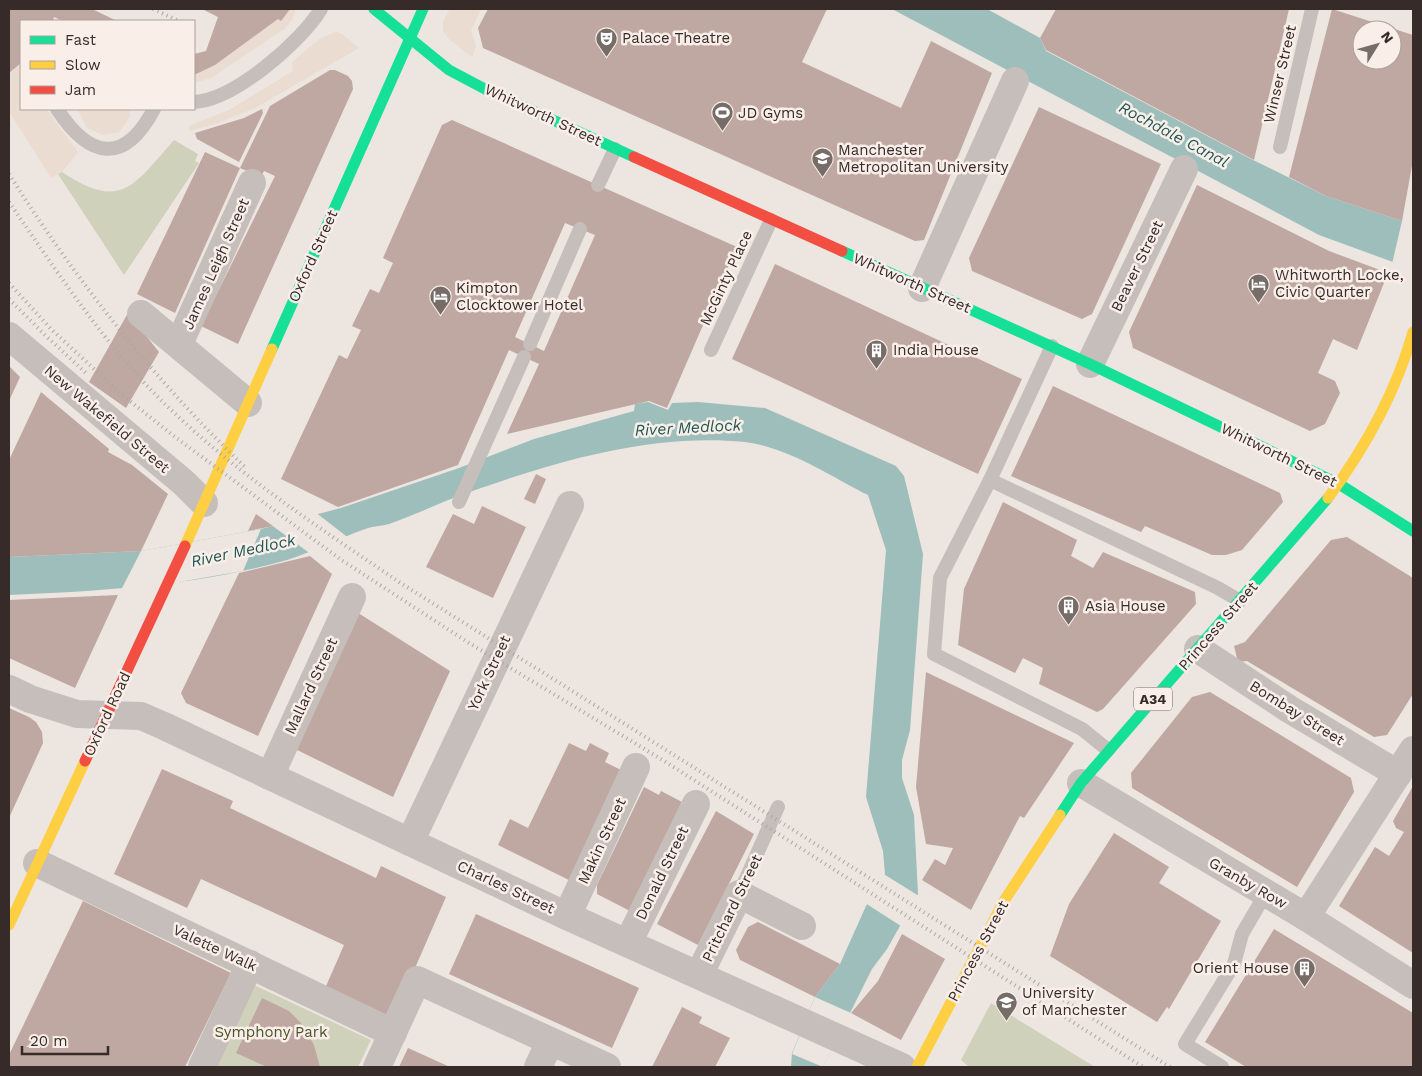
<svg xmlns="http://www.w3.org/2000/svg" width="1422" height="1076" font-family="'Work Sans',sans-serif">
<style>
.green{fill:#cfd1bb}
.plaza{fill:#eadcd0}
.water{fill:#9dbeba}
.pier{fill:#ece5e0}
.building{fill:#bfa7a2;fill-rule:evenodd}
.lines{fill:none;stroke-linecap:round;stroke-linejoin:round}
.lane{stroke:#c5beba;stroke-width:14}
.street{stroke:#c5beba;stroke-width:28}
.fast{stroke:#16e098;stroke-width:11}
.slow{stroke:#ffcf43;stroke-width:11}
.jam{stroke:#f24e42;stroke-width:11}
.rail{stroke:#ada7a4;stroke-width:4;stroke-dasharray:1 4;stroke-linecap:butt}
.labels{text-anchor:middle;stroke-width:5;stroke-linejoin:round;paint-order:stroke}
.shield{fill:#f9efe8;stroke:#706662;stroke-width:1}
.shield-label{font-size:14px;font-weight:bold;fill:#362b28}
.poi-label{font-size:15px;fill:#362b28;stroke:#f9efe8;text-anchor:start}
.street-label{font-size:15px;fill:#362b28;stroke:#f9efe8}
.park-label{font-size:15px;fill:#4a542c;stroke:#f9efe8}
.water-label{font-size:16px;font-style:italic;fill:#1e5654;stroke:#f9efe8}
</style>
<rect width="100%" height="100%" fill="#ece5e0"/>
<g class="green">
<path d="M174 140 198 154 195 161 199 163 124 275 58 174 62 172C122 212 134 185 174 140Z"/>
<path d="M252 984 371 1040 358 1067H213Z"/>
<path d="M991 1003 1095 1067H969L961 1060Z"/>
</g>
<g class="plaza">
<path d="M289 9H295V11L292 20 284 29 211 78 194 83V75L215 65 278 19 281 21Z"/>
<path d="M450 9H481L471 31 476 46 472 57 449 39 443 31V22Z"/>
<path d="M336 32 342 34 359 48 255 108 218 123 190 131 189 126 229 110 293 71 292 62 321 38Z"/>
<path d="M21 63V109H46L78 152 62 172 51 178 9 111V73Z"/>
<path d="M77 109H130V117L119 132 103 135 87 128Z"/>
</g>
<g class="water">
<path d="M892 9H987L1040 38 1046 51 1251 159 1326 196 1402 221 1413 235 1393 262 1319 235Z"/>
<path d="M648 402 668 410 672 403 698 402 765 408 896 466 904 476 923 554 910 730 902 760V778L914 815 918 894 887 949 872 969 823 1067H791L792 1053 815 997 840 964 866 906 885 874 883 851 866 797 886 550 868 495C830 476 788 447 745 442 656 433 564 459 481 488 450 498 420 513 389 524 382 526 375 526 368 528 336 539 308 555 276 563 189 586 98 591 9 595V557L141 551 261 529 341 508 459 468 534 439 634 411 635 404Z"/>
</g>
<g class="pier">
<path d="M1402 221 1407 223 1413 231V264H1392Z"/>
<path d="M315 512 350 539 312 555 270 524Z"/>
<path d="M261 529 243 571 120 592 141 551Z"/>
<path d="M882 873 919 896 901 926 865 903Z"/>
<path d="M815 997 851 1013 823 1067 792 1054Z"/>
</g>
<g class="building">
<path d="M9 9H92L117 21H63L54 17 53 21H21V63L9 73Z"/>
<path d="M202 9H290L281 21 278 19 215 65 194 75V54L206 51 218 17Z"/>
<path d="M488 9H827L802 62 901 108 931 41 992 73 924 240 915 241 483 48 478 28Z"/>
<path d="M1056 9H1289L1254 160 1046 50 1040 38Z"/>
<path d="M1332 9 1413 35V160L1402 221 1326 196 1289 177ZM1362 30H1392V60H1362Z"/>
<path d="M330 70H335L348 76 352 81 353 89 238 344 201 326 275 176 264 171 261 177 240 168 175 313 137 294 205 152 240 168 270 106Z"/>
<path d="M1039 107 1161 164 1092 314 1082 319 972 271 969 258Z"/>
<path d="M262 109 263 113 239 162 197 139 195 133 244 118Z"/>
<path d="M452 120 737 247 667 408 649 401 507 434 539 364 509 350 458 465 338 507 281 479 339 355 347 359 361 330 352 326 370 289 379 293 393 263 383 258 442 125ZM565 223 595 235 544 351 515 337Z"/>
<path d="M1197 185 1329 251 1388 273 1357 350 1333 339 1318 373 1335 381 1340 393 1325 424 1310 431 1133 348 1129 332Z"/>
<path d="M775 264 1022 379 978 474 732 359Z"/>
<path d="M128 313 159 352 126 408 89 382Z"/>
<path d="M9 366 20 377 9 401Z"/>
<path d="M1053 386 1280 493 1283 502 1242 550 1226 555H1212L1145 526 1141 532 1011 476Z"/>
<path d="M41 392 109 449 108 452 132 465 168 494 141 551 9 557V460Z"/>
<path d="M536 474 546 479 535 504 524 499Z"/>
<path d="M1003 502 1077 540 1071 556 1093 568 1103 552 1195 592 1196 604 1103 709 1097 712 1039 684 1043 668 1023 658 1015 673 958 645 964 589Z"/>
<path d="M482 506 526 527 493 598 426 567 453 514 474 524Z"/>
<path d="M256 514 273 526 248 531Z"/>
<path d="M1347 537 1413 578V694L1387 735 1374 737 1247 661 1238 662 1234 646 1245 642 1331 540Z"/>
<path d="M310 556 332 574 258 736 186 703 181 693 239 573Z"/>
<path d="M118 595 75 688 9 658V600Z"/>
<path d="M355 611 450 671 393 797 293 748Z"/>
<path d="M926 672 1074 743 1024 818 1020 816 971 910 922 880 935 859 945 865 953 848 926 844 916 787Z"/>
<path d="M1210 692 1351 778 1354 792 1297 887 1132 788 1131 773 1192 697Z"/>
<path d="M9 708 29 717 36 722 42 732 43 743 9 818Z"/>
<path d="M569 743 586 751 590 743 609 753 605 762 625 772 571 881 498 845 510 819 528 828Z"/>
<path d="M162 769 233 801 230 808 376 878 381 866 446 897 391 1023 323 993 344 945 201 879 187 908 114 874Z"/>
<path d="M1413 786V953L1339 906 1375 847 1389 856 1404 832 1396 828 1393 821Z"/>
<path d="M644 787 659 795 661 791 682 802 630 911 597 894V885Z"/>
<path d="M716 811 754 834 698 945 657 924Z"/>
<path d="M1114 833 1169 867 1159 883 1221 921 1169 1009 1167 1007 1157 1022 1050 956 1069 904Z"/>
<path d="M83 901 231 973 185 1067H9V1055Z"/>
<path d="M476 914 639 988 612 1048 449 974Z"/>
<path d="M758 922 840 964 815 997 740 960 736 950 748 927Z"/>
<path d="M1274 929 1413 1013V1067H1246L1205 1042Z"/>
<path d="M902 934 945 959 901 1040 851 1013 878 981Z"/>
<path d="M262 998 289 1011 301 1023 314 1045 320 1067H267L236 1053Z"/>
<path d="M682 1007 702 1017 699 1023 730 1038 715 1067H652Z"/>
<path d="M408 1048 450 1067H399Z"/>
</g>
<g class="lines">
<g class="lane">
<path d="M194 102C234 100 301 42 321 9"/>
<path d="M57 109C89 158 124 166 154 109"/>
<path d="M1280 147 1312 9"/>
<path d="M598 185 615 149"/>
<path d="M530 344 580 229"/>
<path d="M1052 346 990 480 940 578 934 654 1082 729 1108 750"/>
<path d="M711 350 771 220"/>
<path d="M990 480 1218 588 1240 601"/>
<path d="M459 502 524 357"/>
<path d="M739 894 778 807"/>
<path d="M1222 1067 1185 1044 1234 964 1242 934 1266 893"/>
</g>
<g class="street">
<path d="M922 288 1015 81"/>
<path d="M141 314 248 403"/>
<path d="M9 336 184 483 204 503"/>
<path d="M179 344 252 183"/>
<path d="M1090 364 1184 169"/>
<path d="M1198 649 1289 709 1398 774"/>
<path d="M9 689 30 699 77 714 141 716 164 726 567 916 902 1067"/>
<path d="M270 776 352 597"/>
<path d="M1081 783 1306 917 1413 985"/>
<path d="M410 842 570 505"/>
<path d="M37 863 393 1033"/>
<path d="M567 916 636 767"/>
<path d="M1306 917 1413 750"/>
<path d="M628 943 696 804"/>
<path d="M699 975 739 894 802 926"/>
<path d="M202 1067 250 964"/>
<path d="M377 1067 417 980 607 1067"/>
<path d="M538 1067 550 1042"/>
</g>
<g class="fast">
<path d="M374 9 449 70 485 89 634 157"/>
<path d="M842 251 1090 364 1339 484 1413 531"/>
<path d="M272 349 423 9"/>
<path d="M1060 815 1081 783 1328 498"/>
</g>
<g class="slow">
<path d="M1328 498C1365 448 1396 392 1413 332"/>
<path d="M185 546 272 349"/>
<path d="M9 925 85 761"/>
<path d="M917 1067 1004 901 1060 815"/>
</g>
<g class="jam">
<path d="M634 157 842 251"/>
<path d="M85 761 185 546"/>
</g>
<g class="rail">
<path d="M153 9 179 21"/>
<path d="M9 174C76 280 154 380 245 467"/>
<path d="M9 202C54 267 98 335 153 392 226 467 314 524 399 582L1170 1067"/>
<path d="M9 283 51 329 121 394 175 437 340 559 469 643 661 759 1143 1067"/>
<path d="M9 299 45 335 86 373"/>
</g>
</g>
<defs>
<symbol id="theatre-pin" viewBox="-11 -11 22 30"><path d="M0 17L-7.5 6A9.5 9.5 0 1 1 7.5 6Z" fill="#766c68" stroke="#f9efe8"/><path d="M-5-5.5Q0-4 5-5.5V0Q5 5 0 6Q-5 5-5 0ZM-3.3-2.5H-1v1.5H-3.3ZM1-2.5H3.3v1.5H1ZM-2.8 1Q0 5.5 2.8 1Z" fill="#fff"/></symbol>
<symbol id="stadium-pin" viewBox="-11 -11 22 30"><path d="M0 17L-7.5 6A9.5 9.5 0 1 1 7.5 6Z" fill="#766c68" stroke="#f9efe8"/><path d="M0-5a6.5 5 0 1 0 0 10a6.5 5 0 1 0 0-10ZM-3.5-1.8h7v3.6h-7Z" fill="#fff"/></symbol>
<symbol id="university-pin" viewBox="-11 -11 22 30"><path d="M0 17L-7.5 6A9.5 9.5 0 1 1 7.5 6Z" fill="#766c68" stroke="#f9efe8"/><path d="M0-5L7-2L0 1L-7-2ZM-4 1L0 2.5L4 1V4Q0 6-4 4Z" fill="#fff"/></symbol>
<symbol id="hotel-pin" viewBox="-11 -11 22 30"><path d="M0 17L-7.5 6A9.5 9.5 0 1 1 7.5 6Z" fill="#766c68" stroke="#f9efe8"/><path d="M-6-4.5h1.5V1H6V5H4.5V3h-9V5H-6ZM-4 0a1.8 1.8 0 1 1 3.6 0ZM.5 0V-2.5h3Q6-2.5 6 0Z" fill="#fff"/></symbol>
<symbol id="building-pin" viewBox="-11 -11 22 30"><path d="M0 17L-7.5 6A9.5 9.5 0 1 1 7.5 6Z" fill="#766c68" stroke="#f9efe8"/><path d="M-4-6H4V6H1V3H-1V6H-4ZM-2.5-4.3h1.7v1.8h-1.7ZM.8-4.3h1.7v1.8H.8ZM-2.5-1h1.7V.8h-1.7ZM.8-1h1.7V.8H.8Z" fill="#fff"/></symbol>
</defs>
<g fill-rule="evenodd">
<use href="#theatre-pin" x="594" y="26" width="25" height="34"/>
<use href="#stadium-pin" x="710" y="100" width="25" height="34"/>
<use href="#university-pin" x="810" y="146" width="25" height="34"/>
<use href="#hotel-pin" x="1246" y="272" width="25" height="34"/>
<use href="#hotel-pin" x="428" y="284" width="25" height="34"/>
<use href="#building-pin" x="864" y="338" width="25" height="34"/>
<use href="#building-pin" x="1056" y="594" width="25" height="34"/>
<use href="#building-pin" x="1292" y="956" width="25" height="34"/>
<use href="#university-pin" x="994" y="990" width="25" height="34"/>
</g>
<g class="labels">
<rect class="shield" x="1134" y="687.5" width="38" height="23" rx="4"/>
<g class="shield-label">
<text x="1153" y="704">A34</text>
</g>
<g class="poi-label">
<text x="622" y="43">Palace Theatre</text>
<text x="738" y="118">JD Gyms</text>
<text x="838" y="155">Manchester<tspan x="838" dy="17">Metropolitan University</tspan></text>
<text x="1275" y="280">Whitworth Locke,<tspan x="1275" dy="17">Civic Quarter</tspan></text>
<text x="456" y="293">Kimpton<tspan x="456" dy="17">Clocktower Hotel</tspan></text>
<text x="893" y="355">India House</text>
<text x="1085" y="611">Asia House</text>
<text x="1289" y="973" text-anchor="end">Orient House</text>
<text x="1022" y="998">University<tspan x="1022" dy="17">of Manchester</tspan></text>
</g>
<g class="street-label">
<text transform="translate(1280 74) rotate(-77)" y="5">Winser Street</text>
<text transform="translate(543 115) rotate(25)" y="5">Whitworth Street</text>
<text transform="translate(313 256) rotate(-66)" y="5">Oxford Street</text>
<text transform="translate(216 264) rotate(-66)" y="5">James Leigh Street</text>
<text transform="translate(1137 266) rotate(-64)" y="5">Beaver Street</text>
<text transform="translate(726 278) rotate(-65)" y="5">McGinty Place</text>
<text transform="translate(912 283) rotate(24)" y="5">Whitworth Street</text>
<text transform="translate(107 419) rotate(40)" y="5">New Wakefield Street</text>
<text transform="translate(1279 455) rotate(26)" y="5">Whitworth Street</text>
<text transform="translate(1218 626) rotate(-49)" y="5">Princess Street</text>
<text transform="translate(489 673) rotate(-65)" y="5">York Street</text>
<text transform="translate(311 686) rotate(-65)" y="5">Mallard Street</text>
<text transform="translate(1297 713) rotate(32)" y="5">Bombay Street</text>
<text transform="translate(107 714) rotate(-65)" y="5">Oxford Road</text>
<text transform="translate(602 841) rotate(-65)" y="5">Makin Street</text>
<text transform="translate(662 873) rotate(-64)" y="5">Donald Street</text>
<text transform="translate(1248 883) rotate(30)" y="5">Granby Row</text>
<text transform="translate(506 887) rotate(25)" y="5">Charles Street</text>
<text transform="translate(732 908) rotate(-64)" y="5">Pritchard Street</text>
<text transform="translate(215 948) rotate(25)" y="5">Valette Walk</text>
<text transform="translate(978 951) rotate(-62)" y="5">Princess Street</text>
</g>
<g class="park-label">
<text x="271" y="1037">Symphony Park</text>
</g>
<g class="water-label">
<text transform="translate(1174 134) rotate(28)" y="6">Rochdale Canal</text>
<text transform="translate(688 427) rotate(-3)" y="6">River Medlock</text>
<text transform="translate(243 550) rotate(-12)" y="6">River Medlock</text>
</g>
</g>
<rect width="1422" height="1076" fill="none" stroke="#362b28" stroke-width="20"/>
<rect x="20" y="20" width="175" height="90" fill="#f9efe8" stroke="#aba19b"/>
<rect x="30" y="36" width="25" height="8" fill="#16e098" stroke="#aba19b"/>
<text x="65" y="45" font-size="15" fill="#362b28">Fast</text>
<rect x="30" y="61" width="25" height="8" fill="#ffcf43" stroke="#aba19b"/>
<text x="65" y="70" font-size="15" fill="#362b28">Slow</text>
<rect x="30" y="86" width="25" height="8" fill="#f24e42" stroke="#aba19b"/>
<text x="65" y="95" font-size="15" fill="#362b28">Jam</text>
<g transform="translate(1377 45) rotate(53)"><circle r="24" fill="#f9efe8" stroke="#aba19b"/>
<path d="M0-4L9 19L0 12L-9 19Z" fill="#766c68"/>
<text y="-8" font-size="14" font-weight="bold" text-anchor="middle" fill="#362b28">N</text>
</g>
<path d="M22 1046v8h86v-8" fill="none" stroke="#362b28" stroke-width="2.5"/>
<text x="30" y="1046" font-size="15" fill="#362b28" stroke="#f9efe8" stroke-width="4" paint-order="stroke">20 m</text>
</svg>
